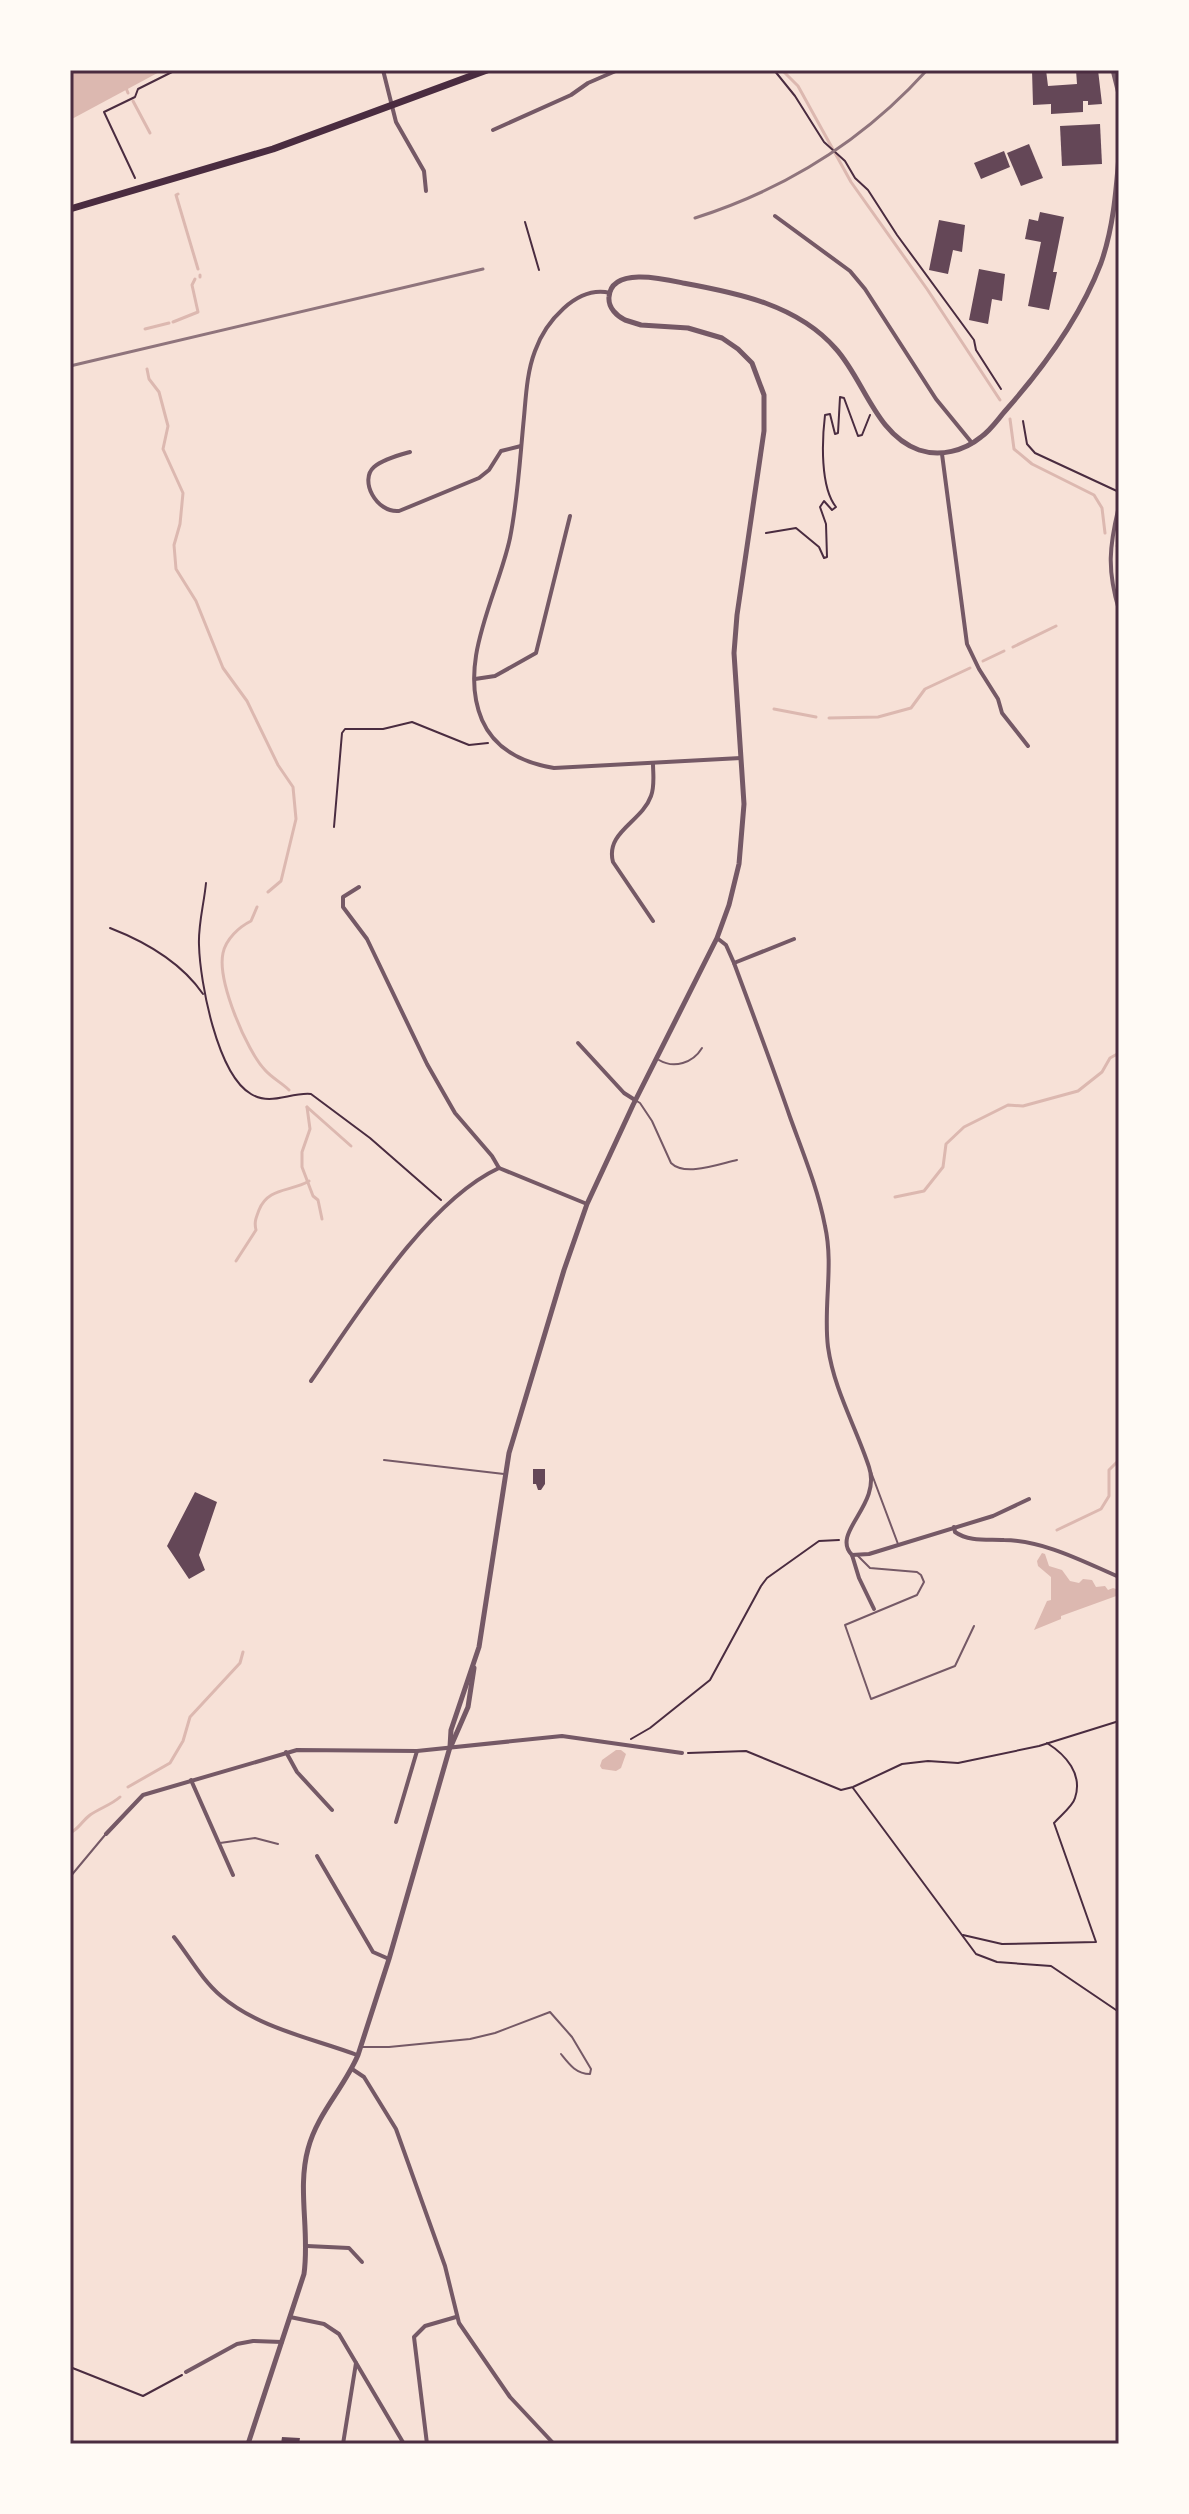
<svg xmlns="http://www.w3.org/2000/svg" width="1189" height="2514" font-family="'Space Grotesk',sans-serif">
<style>
.water{fill:#dcb8b0}
.lines{fill:none;stroke-linecap:round;stroke-linejoin:round}
.stream{stroke:#dcb8b0;stroke-width:3}
.building{fill:#644757}
.path{stroke:#4a2c40;stroke-width:2}
.service{stroke:#755966;stroke-width:2}
.minor{stroke:#755966;stroke-width:4}
.tertiary{stroke:#755966;stroke-width:5}
.primary{stroke:#4a2c40;stroke-width:7}
.rail{stroke:#8f747c;stroke-width:3}
.neatline{fill:none;stroke:#4a2c40;stroke-width:3}
</style>
<rect width="100%" height="100%" fill="#f7e1d7"/>
<g class="water">
<path d="M70 70H163L70 120Z"/>
<path d="M1042 1553 1045 1554 1049 1566 1062 1570 1070 1581 1079 1583 1083 1579 1092 1580 1096 1587 1105 1586 1108 1590 1113 1588 1119 1590V1595L1061 1616V1619L1034 1630 1047 1601 1051 1600V1577L1038 1566 1037 1561Z"/>
<path d="M616 1750H621L626 1754 621 1768 616 1771 602 1769 600 1766 602 1760Z"/>
</g>
<g class="lines">
<g class="stream">
<path d="M782 70 798 86 851 182 927 289 1000 400"/>
<path d="M126 88 128 93"/>
<path d="M133 101 150 133"/>
<path d="M178 194 176 195 198 269"/>
<path d="M200 277V275"/>
<path d="M173 322 198 312 192 285 195 279"/>
<path d="M145 329 169 323"/>
<path d="M147 369 149 379 159 392 168 426 163 449 183 493 180 524 174 545 176 569 196 601 223 668 247 701 278 765 293 787 296 819 281 881 268 892"/>
<path d="M1010 419 1014 449 1032 464 1094 495 1102 508 1105 533"/>
<path d="M1117 546 1119 548"/>
<path d="M1013 647 1056 626"/>
<path d="M983 661 1004 651"/>
<path d="M774 709 816 717"/>
<path d="M829 718 878 717 911 708 925 689 970 668"/>
<path d="M257 907 251 921C239 927 226 939 223 953 217 980 246 1050 265 1070 272 1078 282 1083 289 1090"/>
<path d="M307 1107 310 1129 302 1152V1167L313 1196 318 1200 322 1219"/>
<path d="M307 1107 351 1146"/>
<path d="M895 1197 924 1191 943 1167 946 1144 964 1127 1008 1105 1023 1106 1078 1091 1102 1072 1110 1058 1119 1053"/>
<path d="M236 1261 256 1230C254 1222 256 1218 259 1210 268 1187 291 1192 309 1181"/>
<path d="M1057 1530 1101 1509 1109 1496V1470L1119 1460"/>
<path d="M128 1787 170 1763 183 1741 190 1717 240 1663 243 1652"/>
<path d="M70 1833C79 1829 82 1821 90 1815 100 1808 111 1805 120 1797"/>
</g>
</g>
<g class="building">
<path d="M1032 70H1046L1048 86 1077 84 1076 70H1098L1102 104 1088 105V101H1083V112L1051 114V104L1033 105Z"/>
<path d="M1100 124 1102 164 1062 166 1060 126Z"/>
<path d="M1029 144 1043 178 1021 186 1007 153Z"/>
<path d="M1004 151 1010 167 981 179 974 163Z"/>
<path d="M1040 212 1064 217 1053 272H1057L1049 310 1028 306 1041 242 1025 239 1029 219 1038 221Z"/>
<path d="M939 220 965 225 962 252 953 250 948 274 929 270Z"/>
<path d="M979 269 1005 274 1002 301 992 299 988 324 969 320Z"/>
<path d="M533 1469H545V1484L541 1490H538L536 1484H533Z"/>
<path d="M195 1492 217 1502 199 1555 205 1570 189 1579 167 1546Z"/>
<path d="M282 2437 300 2438 299 2444H281Z"/>
</g>
<g class="lines">
<g class="path">
<path d="M774 70 795 96 824 142 845 161 855 178 868 190 897 235 974 340 976 350 1001 389"/>
<path d="M135 178 104 112 135 97 138 89 176 70"/>
<path d="M525 222 539 270"/>
<path d="M1023 421 1027 444 1035 453 1119 492"/>
<path d="M766 533 796 528 819 547 824 558 827 557 826 524 820 507 824 501 832 510 836 507C820 487 822 440 825 415L830 414 835 434 838 433 840 397 844 398 858 436 862 435 870 415"/>
<path d="M334 827 342 733 345 729H383L412 722 469 745 488 743"/>
<path d="M206 883C204 904 198 925 199 945 200 982 217 1074 251 1094 271 1106 290 1092 311 1094L370 1138 441 1200"/>
<path d="M110 928C146 942 181 962 203 994"/>
<path d="M631 1739 650 1728 710 1680 761 1586 767 1578 819 1541 839 1540"/>
<path d="M688 1753 746 1751 841 1790 853 1787 902 1764 928 1761 958 1763 1039 1746 1119 1721"/>
<path d="M853 1788 976 1954 997 1962 1051 1966 1119 2012"/>
<path d="M963 1935 1002 1944 1096 1942 1054 1823C1060 1816 1073 1806 1075 1798 1083 1774 1066 1755 1047 1743"/>
<path d="M70 2367 143 2396 182 2375"/>
</g>
<g class="service">
<path d="M659 1060C674 1069 693 1063 702 1048"/>
<path d="M635 1100 640 1103 652 1121 671 1163C685 1177 719 1164 737 1160"/>
<path d="M384 1460 504 1474"/>
<path d="M871 1472 898 1544"/>
<path d="M858 1556 870 1568 917 1572 921 1575 924 1582 917 1595 845 1625 871 1699 955 1666 974 1626"/>
<path d="M220 1843 255 1838 278 1844"/>
<path d="M70 1877 105 1835"/>
<path d="M362 2047H389L470 2039 495 2033 550 2012 572 2037 591 2069 590 2074C576 2074 569 2064 561 2054"/>
</g>
<g class="minor">
<path d="M383 70 396 122 424 171 426 191"/>
<path d="M675 70H693"/>
<path d="M493 130 571 95 588 83 618 70"/>
<path d="M775 216 850 271 865 289 936 399 972 443"/>
<path d="M610 293C576 285 545 323 535 351 527 372 526 395 524 417 520 457 518 498 510 538 498 595 457 661 482 720 495 750 524 763 554 768L741 758"/>
<path d="M410 452C399 455 383 459 374 467 359 480 376 513 399 511L479 478 489 470 501 451 521 446"/>
<path d="M942 454 967 644 979 669 998 699 1002 713 1028 746"/>
<path d="M1119 506C1109 547 1107 570 1119 610"/>
<path d="M475 679 495 676 536 653 570 516"/>
<path d="M70 680 71 707"/>
<path d="M653 763C653 774 655 786 651 796 642 822 605 832 613 862L653 921"/>
<path d="M359 887 343 897V907L367 939 427 1064 455 1113 492 1156 499 1168"/>
<path d="M717 938 726 945 734 963C753 1014 772 1065 790 1117 803 1153 818 1189 825 1226 834 1266 823 1307 828 1347 834 1390 856 1427 869 1467 882 1505 830 1533 852 1555L869 1554 993 1516 1029 1499"/>
<path d="M734 963 794 939"/>
<path d="M578 1043 624 1093 635 1100"/>
<path d="M311 1381C357 1315 426 1202 499 1168L587 1204"/>
<path d="M954 1527 955 1532C969 1542 988 1539 1004 1540 1045 1541 1082 1561 1119 1577"/>
<path d="M852 1555 859 1578 874 1609"/>
<path d="M286 1752 297 1772 332 1810"/>
<path d="M191 1780 233 1875"/>
<path d="M396 1822 417 1751"/>
<path d="M106 1834 143 1795 297 1750 417 1751 562 1736 682 1753"/>
<path d="M317 1856 373 1952 389 1959"/>
<path d="M174 1937C189 1956 202 1980 221 1996 260 2029 312 2038 357 2055"/>
<path d="M352 2069 364 2077 396 2129 445 2266 459 2323 510 2397 554 2444"/>
<path d="M307 2246 349 2248 362 2262"/>
<path d="M290 2317 324 2324 339 2334 404 2444"/>
<path d="M186 2372 237 2344 253 2341 282 2342"/>
<path d="M343 2444 356 2363"/>
<path d="M427 2444 414 2337 425 2326 456 2317"/>
</g>
<g class="tertiary">
<path d="M1113 70 1119 94"/>
<path d="M451 1746 468 1707 474 1668"/>
<path d="M248 2444 304 2274C310 2232 297 2189 308 2149 317 2114 344 2088 358 2055L389 1959 450 1747 451 1730 479 1647 509 1453 564 1270 587 1204 633 1105 717 938 729 905 739 864 744 804 734 653 737 615 764 431V395L752 363 738 349 722 338 688 328 641 325 625 320C617 316 608 308 609 297 611 266 665 279 683 283 738 293 798 305 836 349 864 380 876 435 919 450 940 457 964 451 981 437 991 430 998 419 1006 410 1044 367 1080 318 1101 263 1113 229 1116 193 1119 156"/>
</g>
<path class="primary" d="M70 209 273 149 487 70"/>
<g class="rail">
<path d="M695 218C786 189 863 141 927 70"/>
<path d="M70 366 483 269"/>
</g>
</g>
<rect width="1189" height="2514" fill="none" stroke="#fffaf5" stroke-width="144"/>
<rect x="72" y="72" width="1045" height="2370" class="neatline"/>
</svg>
